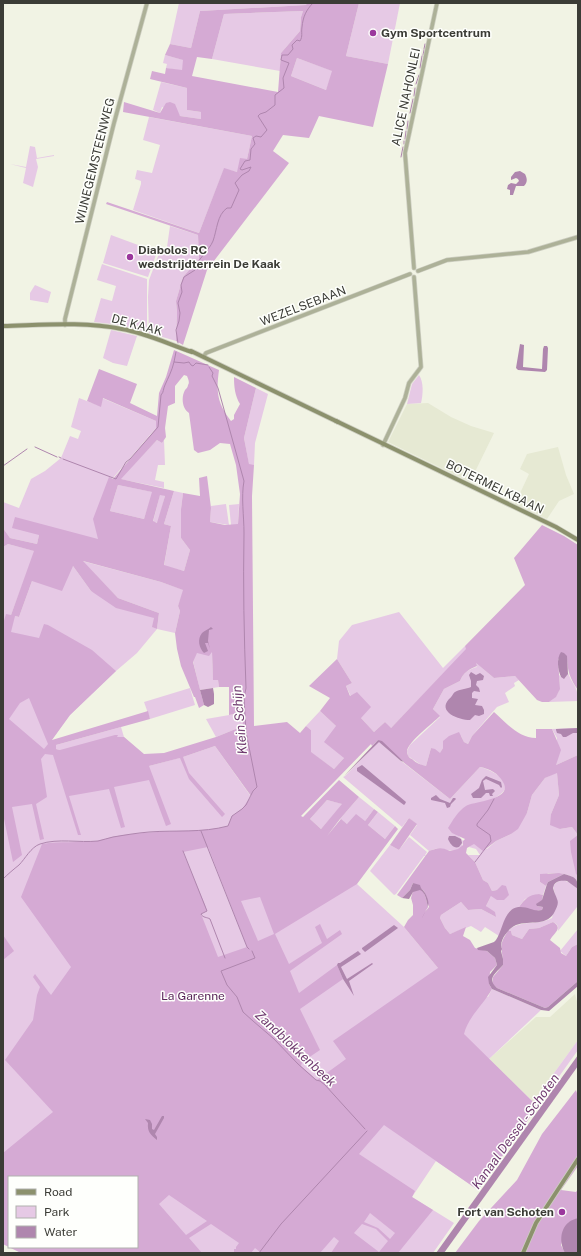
<svg xmlns="http://www.w3.org/2000/svg" width="581" height="1256" font-family="'Public Sans',sans-serif">
<style>
.built{fill:#e6e9d3}
.green{fill:#e6c9e5;fill-rule:evenodd}
.forest{fill:#d5aad4;fill-rule:evenodd}
.water{fill:#af86ae}
.lines{fill:none;stroke-linecap:round;stroke-linejoin:round}
.stream{stroke:#af86ae;stroke-width:1}
.tertiary-casing{stroke:#cdcec1;stroke-width:5}
.secondary-casing{stroke:#cdcec1;stroke-width:5.5}
.tertiary{stroke:#adb198;stroke-width:3.5}
.secondary{stroke:#8c916d;stroke-width:4}
.poi-dot{fill:#9b379d;stroke:#fefffc;stroke-width:1.5}
.labels{text-anchor:middle;stroke-width:3;stroke-linejoin:round;paint-order:stroke}
.poi-label{font-size:12px;font-weight:bold;fill:#3b3c36;stroke:#fefffc;text-anchor:start}
.street-label{font-size:12px;fill:#3b3c36;stroke:#fefffc}
.park-label{font-size:12px;fill:#592559;stroke:#fefffc}
.water-label{font-size:13px;font-style:italic;fill:#703b70;stroke:#fefffc}
</style>
<rect width="100%" height="100%" fill="#f1f3e4"/>
<g class="built">
<path d="M428 403 451 417 471 426 494 433 470 482 388 442 407 404Z"/>
<path d="M558 447 566 475 574 494 559 501 547 519 515 504 529 474 520 469 527 454Z"/>
<path d="M575 994 578 1005V1040L533 1102 489 1059 536 1017H550Z"/>
</g>
<g class="green">
<path d="M179 3H307L306 5 200 11 191 48 170 44Z"/>
<path d="M359 3H400L388 64 346 56Z"/>
<path d="M303 11 301 17 300 31 281 53 280 71 212 59 224 14Z"/>
<path d="M165 55 184 60 182 71 166 68 167 64 163 63Z"/>
<path d="M297 58 333 71 326 90 291 76Z"/>
<path d="M161 82 187 88V110L201 112V119L180 116 178 113 162 107 160 113 153 110Z"/>
<path d="M149 117 252 136 247 159 237 172 224 169 199 233 133 210 141 184V181L135 179 137 170 152 173 160 145 143 140Z"/>
<path d="M30 146 35 147 37 158 54 155V156L36 159 38 167 33 187 23 183 26 168 10 164 26 167Z"/>
<path d="M170 226 198 235 199 259 183 277 176 301 177 312 176 341 149 333 148 297 149 280 160 251 166 254Z"/>
<path d="M111 235 157 252 148 277 103 263Z"/>
<path d="M102 264 147 279V332L120 325 94 322 101 298 112 301 116 286 97 280Z"/>
<path d="M35 285 51 292 48 303 30 300V293Z"/>
<path d="M111 330 137 336 127 366 113 363 103 358Z"/>
<path d="M419 375C424 382 423 395 421 403L407 404 412 384Z"/>
<path d="M256 388 268 394 255 443 254 465H249L244 438Z"/>
<path d="M79 398 100 406 102 398 156 421V428L112 479 109 478 98 539 39 535 37 544 10 538 3 528V502L19 508 31 479 45 471 61 458 70 436 78 439 81 431 71 427Z"/>
<path d="M157 440 162 443 164 440 165 465H158L155 480 164 482V488L120 479Z"/>
<path d="M118 485 153 492 144 519 110 511Z"/>
<path d="M174 491 183 493 181 509V538L190 550 184 571 164 566 171 526 164 524Z"/>
<path d="M160 494 165 496 158 523 153 522Z"/>
<path d="M226 504 229 525 210 522 211 506Z"/>
<path d="M239 504 238 525H231L229 505Z"/>
<path d="M8 544 35 551 11 615 19 617 32 581 73 566 91 591 155 618 153 627 157 629 159 613 118 598 82 561 161 582 184 590 178 606 180 611 175 633 157 629 137 653 116 671 70 715 44 750H60L56 749V745L121 727 124 737 144 755 149 766 183 757 215 746 252 798 357 884 404 927 438 968 488 997 492 989 541 1010 489 1059 531 1100 533 1102 578 1040V1050L478 1190 436 1161 412 1197 454 1223 433 1253H21L3 1244V547ZM9 1177H137V1247H9Z"/>
<path d="M399 612 443 668 465 646 467 649 390 729 385 722 374 732 361 718 346 686 352 683 337 659 339 641 352 625Z"/>
<path d="M212 651 213 679H218L219 687 200 690 193 661 197 652Z"/>
<path d="M475 662 494 678 515 676 519 680 514 683 515 686 505 693 509 702 497 707 472 736 468 744 464 742 461 736 443 748 440 754 431 748 426 766 421 765 408 756 407 751 410 745 440 717 433 709 444 689 460 681C463 673 469 669 477 667Z"/>
<path d="M568 673C573 686 578 686 578 701L549 702C561 694 560 688 559 675L561 677 565 678Z"/>
<path d="M190 688 195 705 150 719 144 702Z"/>
<path d="M320 711 336 726 344 758 334 769 310 752 311 730 306 726Z"/>
<path d="M241 713 243 726 216 737 206 719Z"/>
<path d="M578 728V755L556 765 557 738 552 729Z"/>
<path d="M379 741 401 761 450 799 480 767C488 769 507 777 505 788 504 793 497 796 494 799 482 808 469 824 459 836L463 841C462 858 443 847 435 849 433 849 431 851 429 851L410 835 417 825 409 818 402 827 343 777 345 776Z"/>
<path d="M557 772 559 795 551 814 560 829 572 827 578 835C577 845 571 868 578 876V882C571 873 559 873 548 873L540 882 546 886 543 895 539 894 525 899 519 907 510 911 499 936 485 927 481 932 471 926 450 934 445 928 440 918 441 915 461 902 468 910 481 909 496 917 486 906 491 896 497 890 492 891 488 883 483 880 475 862 468 855H480L476 849 469 847 474 843 487 849 496 841 511 834 527 813 532 795 545 778Z"/>
<path d="M359 797 374 809 365 821 347 824 340 819Z"/>
<path d="M327 800 343 804 321 829 310 819Z"/>
<path d="M378 812 395 826 385 839 368 825Z"/>
<path d="M409 837 427 852 425 855 426 856H424L421 860 396 894 394 895 370 871 390 845 399 850Z"/>
<path d="M563 880 571 883 578 889V908L577 907 558 931C559 926 557 924 553 922L539 928 529 929 522 939 512 935 511 931H508C520 919 538 926 552 918L556 899 553 886 557 882Z"/>
<path d="M578 929V944L572 947 566 956 560 951Z"/>
</g>
<g class="forest">
<path d="M307 3H359L346 56 388 64 373 127 319 116 309 138 283 135 273 151 289 163 207 270 183 345 176 341 177 312 176 301 183 277 199 259 198 235 106 204 107 202 199 233 224 168 237 172 240 158 247 159 252 136 123 112 124 102 160 113 166 103 170 102 175 104 180 116 201 119V112L187 110V88L150 79 152 71 165 74 166 68 182 70 183 60 165 55 170 44 191 48 200 11 306 5ZM303 11 301 17 300 31 281 53 278 92 192 76 197 57 212 59 224 14ZM297 58 332 71 326 90 291 76Z"/>
<path d="M174 350 219 370C216 392 217 403 231 421L234 419V415L240 404C235 396 234 387 234 377L256 388 244 438 249 464 254 465 252 496 254 726 287 722 300 733 306 726 311 730V752L334 769 344 758 324 742 336 726 320 711 330 698 309 686 337 659 352 683 346 686 350 696 357 692 371 707 361 718 374 732 385 722 391 728 466 649 465 646 525 585 514 558 542 525 564 536 578 545V690C570 679 567 670 567 656L558 659 560 689 556 697 549 702H542L537 700 515 676 494 678 476 663 477 666C469 669 463 673 460 681L444 689 433 709 440 716C433 723 408 742 407 751 407 755 409 758 412 759 416 763 421 765 426 766L431 748 435 749 440 753 443 748V741L449 736 459 732 464 742 468 744 472 736 494 712C506 723 519 738 536 738V729H552L561 750 556 765 578 755V876L576 874 571 852 570 841 578 835 572 827 560 829 550 825 551 814 559 795 557 773 545 778 532 795 527 813 518 829 511 834 496 841 483 851 474 844 467 848 466 853 475 862 483 880 488 883 492 891 497 890 502 885 506 886 509 895 504 900H497L491 896 486 906 495 912 496 917 481 909 468 910 461 902 441 915 440 918 445 928 450 934 466 927 463 936 470 940 475 948 487 951 495 958 497 965 490 972 489 984 492 989C484 1004 468 1017 464 1034L531 1100 538 1104 537 1107 478 1190 384 1125 359 1154 415 1191 412 1197 433 1210 398 1253H331L339 1241 334 1237 320 1253H259L260 1252 255 1248 251 1253H234V1249H236V1247L239 1243 211 1224 189 1238 202 1253H21L3 1244V1153L53 1112 5 1060 33 1020 37 995 40 987 33 977 35 974 51 995 71 967 21 897 42 844C61 841 79 843 97 841 102 840 107 838 112 837 127 834 143 833 158 832 182 830 204 832 228 826L232 816 242 809 251 796 215 746 183 757 189 773 225 814 222 817 189 779 180 758 149 766 171 824 166 826 149 780 114 787 125 827 121 828 109 789 69 796 81 835H78L53 755 45 754 41 759 47 797 36 804 44 839 40 840 32 804 12 807 22 855 13 862 3 814V624L6 614 11 615 34 551 8 544 3 547V528L10 538 37 544 39 535 12 528 15 517 98 539 93 519 109 477 113 479 153 432 156 428V421L103 398 101 407 87 401 99 369 137 384 130 403 157 416 159 393 166 377ZM184 375 187 376C188 379 190 382 188 385 188 387 186 389 185 390 181 397 182 409 189 413L194 450 198 453 210 450 220 443 230 444 236 465 240 494 238 524 225 525 210 522 211 508 207 476 199 478 200 496 183 493 181 509V538L190 550 184 571 164 565 171 526 164 524 174 491 121 479 157 440 162 443 166 437 165 428 168 406 175 403V386ZM118 485 152 492 144 519 110 511ZM160 495 165 496 157 523 153 521ZM83 561 161 582 183 590 178 606 180 611 175 633 177 649 181 666 194 697H195L199 708 204 705 193 662 197 653 209 656 212 652 213 680H218L219 687H229V715L241 713 243 726 216 737 164 753 144 754 124 737H117L118 735H115L60 750 56 749V745L150 719 148 711 52 740 70 715 116 671 92 650 48 625 44 624 39 638 11 632 15 616 19 617 32 581 62 591 73 566 91 591 116 608 154 618 152 627 157 629 159 613 118 598ZM29 698 48 744 44 749 9 719 20 703ZM378 740 404 762H403L450 799 480 767C490 769 498 773 503 782 514 800 473 801 466 806 458 811 453 820 448 828L452 833 465 839 463 841V845L458 849 450 851C440 847 439 848 429 851L397 895 402 898 410 890 413 883 424 891 429 907 425 912 428 907C426 900 426 893 420 889L413 891 411 898 413 905V915L408 920 404 927 438 968 333 1041 346 1059 317 1080 301 1066 302 1062 320 1050 300 1009 343 979 337 965 299 993 290 971 342 934 340 930 327 939 320 924 315 927 322 943 289 964 275 934 357 884 398 829 395 826 385 839 368 825 378 812 374 809 365 821 356 814 347 824 341 819 327 836 340 819 359 797 339 780 303 817 301 816 371 744 372 746ZM327 800 342 804 321 829 310 819ZM208 847 247 947 218 957 201 914 207 911 205 905 183 852ZM260 897 274 934 258 941 241 901ZM9 1177H137V1247H9ZM169 1195 207 1221 186 1235 159 1204ZM370 1213 395 1233 390 1239 378 1228 364 1222ZM362 1224 376 1229 388 1241 379 1252 354 1233Z"/>
<path d="M409 818 417 824 399 850 390 845Z"/>
<path d="M559 873 564 874 548 882 546 886 540 882V874Z"/>
<path d="M539 894 543 895 542 901 537 904V906L543 907 542 910 536 911 519 907C525 899 528 895 539 894Z"/>
<path d="M553 922C563 928 555 932 550 940L560 948 561 953 566 956 572 947 578 944V981L548 1007 545 1008 497 988 492 984 493 977 503 965C503 948 497 947 508 931H511L512 935 522 939 529 929 539 928Z"/>
<path d="M3 935 14 951 3 960Z"/>
<path d="M576 1090 578 1096V1166L561 1190 576 1192 578 1189V1218L568 1223 561 1245 565 1253H455L479 1221 517 1180 542 1134Z"/>
</g>
<g class="water">
<path d="M520 171 525 174C527 178 528 182 524 186H516L513 195H510V190L507 189 508 185 511 183 516 184 519 181 518 179 516 178 511 180V177L515 172Z"/>
<path d="M520 344 524 345 523 367 542 369 543 349 544 346H547L548 348 547 370 545 372 518 370 516 368Z"/>
<path d="M211 627 213 629 209 630 208 641 210 649 208 643H205L208 651 204 653C199 648 197 639 202 633 204 631 209 629 211 627Z"/>
<path d="M561 652 564 653 567 656 568 674 564 679 561 677C558 670 556 659 561 652Z"/>
<path d="M471 672 476 675 480 673 484 676 483 680 477 681 476 685 479 688 480 692 474 691 472 693V698L478 699 475 705 482 706 484 710V714L479 716 475 715 470 720C459 720 437 712 449 699 452 697 453 693 455 692 460 689 466 689 471 687V681L469 675Z"/>
<path d="M213 688 214 694V704L208 707 204 705 200 690Z"/>
<path d="M578 728V733H573L566 737H563L561 734 557 733 556 730V729Z"/>
<path d="M378 740 382 741 404 762 401 761 379 742 344 776Z"/>
<path d="M362 765 406 802 405 804 404 805 357 771V768Z"/>
<path d="M486 776 501 782 502 787 501 788 499 785 486 779 483 781 485 790 493 789 495 791 492 794 493 796H490L489 793H486L481 798H473L471 794 479 788 482 780Z"/>
<path d="M436 795 440 799 450 803 453 798H455L456 799 451 804 450 807 447 808 445 803 431 800V798Z"/>
<path d="M449 836H455L461 839 462 843 459 847C454 849 450 844 448 839Z"/>
<path d="M564 874C574 877 578 877 578 889L567 881C561 880 554 881 553 888 554 892 556 896 557 899 559 903 557 907 555 911 548 927 530 920 516 925 511 927 508 931 505 935 502 939 500 945 502 949L501 951 503 959V965C496 973 486 979 497 988L545 1008 548 1007 578 981V986L549 1011 541 1010 492 989 489 984 488 977 497 965 495 958 487 951 478 950 477 948 494 942 496 940C503 930 504 906 521 907 529 907 534 912 542 910L543 907 537 906 536 904 542 900 547 884 548 882Z"/>
<path d="M413 883 420 885C421 890 423 889 425 893 432 906 427 908 422 918L428 907C426 900 426 893 420 890L413 892 409 899 402 898 410 890Z"/>
<path d="M394 925 398 928 365 952 362 949V948Z"/>
<path d="M358 951 361 954 341 967 347 979 372 963 373 964 349 981 354 996 343 979 337 965 338 963H340Z"/>
<path d="M578 1055V1066L444 1253H436Z"/>
<path d="M162 1116H164V1118L155 1134 157 1137V1140C151 1135 147 1132 148 1123L145 1119 150 1120 152 1124V1129L154 1130Z"/>
<path d="M578 1218V1253H565C560 1244 559 1230 569 1222 571 1220 575 1219 578 1218Z"/>
</g>
<g class="lines">
<g class="stream">
<path d="M424 49 425 44"/>
<path d="M423 55 424 50"/>
<path d="M420 68 422 56"/>
<path d="M416 84 419 75"/>
<path d="M414 96 415 88"/>
<path d="M410 113 413 99"/>
<path d="M407 129 408 121"/>
<path d="M405 139 406 131"/>
<path d="M404 144V141"/>
<path d="M401 157 403 147"/>
<path d="M178 343 176 330 179 321 180 313 178 303 182 292 181 285 184 277 195 270C196 260 209 251 213 241 217 230 217 215 227 208H231L239 190 235 183 242 175 249 171 251 167 242 170 240 169 245 161 250 160 251 149 255 144 253 138 256 136 261 137 267 130 258 116 260 114 266 112 275 105V95L284 88 283 78 289 63 281 60 282 55H288L293 49 292 45 297 40 300 41C303 36 301 33 302 27 303 17 306 10 313 3"/>
<path d="M176 352 174 362 184 363 189 362 191 365 193 366 196 363 208 365"/>
<path d="M35 447 57 457"/>
<path d="M59 457 61 458"/>
<path d="M63 459 116 479 126 462 130 459 158 427 161 395C164 392 163 389 165 385 168 378 172 371 174 362"/>
<path d="M3 466 27 449"/>
<path d="M201 831 247 947 249 949"/>
<path d="M183 851 207 911 201 914C203 918 207 917 210 919L225 958"/>
<path d="M475 862 491 841 490 835 477 826V824L488 810 494 799"/>
<path d="M3 879C8 874 14 869 19 865 25 859 31 847 40 844 58 838 79 843 98 841 103 840 108 838 113 837 125 835 137 833 149 832 176 830 202 833 228 826L232 816 242 809 246 805 253 791 257 787 246 732 244 698 246 688C244 636 243 585 244 533 244 516 241 497 244 481L218 388 212 376 213 373 209 367"/>
<path d="M252 951 255 958 221 971 227 985 237 997 243 1012 253 1021 274 1039 298 1064 316 1080 320 1081 325 1085 365 1129"/>
<path d="M259 1253 281 1224 367 1131"/>
</g>
<defs>
<g id="tertiary">
<path d="M414 268 405 153 437 3"/>
<path d="M418 271 447 260 528 252 578 237"/>
<path d="M65 325V319L114 123 147 3"/>
<path d="M204 356 206 353C274 327 342 301 410 274"/>
<path d="M383 445 405 398 409 383 421 367 414 277"/>
</g>
<g id="secondary">
<path d="M3 326C42 325 83 321 122 329 146 333 168 344 192 352"/>
<path d="M191 351 338 422"/>
<path d="M336 421 556 527 578 540"/>
<path d="M523 1253 536 1223 578 1159"/>
</g>
</defs>
<use href="#tertiary" class="tertiary-casing"/>
<use href="#secondary" class="secondary-casing"/>
<use href="#tertiary" class="tertiary"/>
<use href="#secondary" class="secondary"/>
</g>
<g class="poi-dot">
<circle cx="373" cy="33" r="4"/>
<circle cx="130" cy="257" r="4"/>
<circle cx="562" cy="1212" r="4"/>
</g>
<g class="labels">
<g class="poi-label">
<text x="381" y="37">Gym Sportcentrum</text>
<text x="138" y="254">Diabolos RC<tspan x="138" dy="14">wedstrijdterrein De Kaak</tspan></text>
<text x="554" y="1216" text-anchor="end">Fort van Schoten</text>
</g>
<g class="street-label">
<text transform="translate(406 97) rotate(-78)" y="4">ALICE NAHONLEI</text>
<text transform="translate(95 161) rotate(-76)" y="4">WIJNEGEMSTEENWEG</text>
<text transform="translate(303 306) rotate(-21)" y="4">WEZELSEBAAN</text>
<text transform="translate(137 325) rotate(15)" y="4">DE KAAK</text>
<text transform="translate(495 487) rotate(26)" y="4">BOTERMELKBAAN</text>
</g>
<g class="park-label">
<text x="193" y="1000">La Garenne</text>
</g>
<g class="water-label">
<text transform="translate(239 720) rotate(-95)" y="5">Klein Schijn</text>
<text transform="translate(296 1048) rotate(43)" y="5">Zandblokkenbeek</text>
<text transform="translate(515 1131) rotate(-54)" y="5">Kanaal Dessel - Schoten</text>
</g>
</g>
<rect width="581" height="1256" fill="none" stroke="#3b3c36" stroke-width="8"/>
<rect x="8" y="1176" width="130" height="72" fill="#fefffc" stroke="#b0b1ad"/>
<rect x="16" y="1189" width="20" height="6" fill="#8c916d" stroke="#b0b1ad"/>
<text x="44" y="1196" font-size="12" fill="#3b3c36">Road</text>
<rect x="16" y="1206" width="20" height="12" fill="#e6c9e5" stroke="#b0b1ad"/>
<text x="44" y="1216" font-size="12" fill="#3b3c36">Park</text>
<rect x="16" y="1226" width="20" height="12" fill="#af86ae" stroke="#b0b1ad"/>
<text x="44" y="1236" font-size="12" fill="#3b3c36">Water</text>
</svg>
